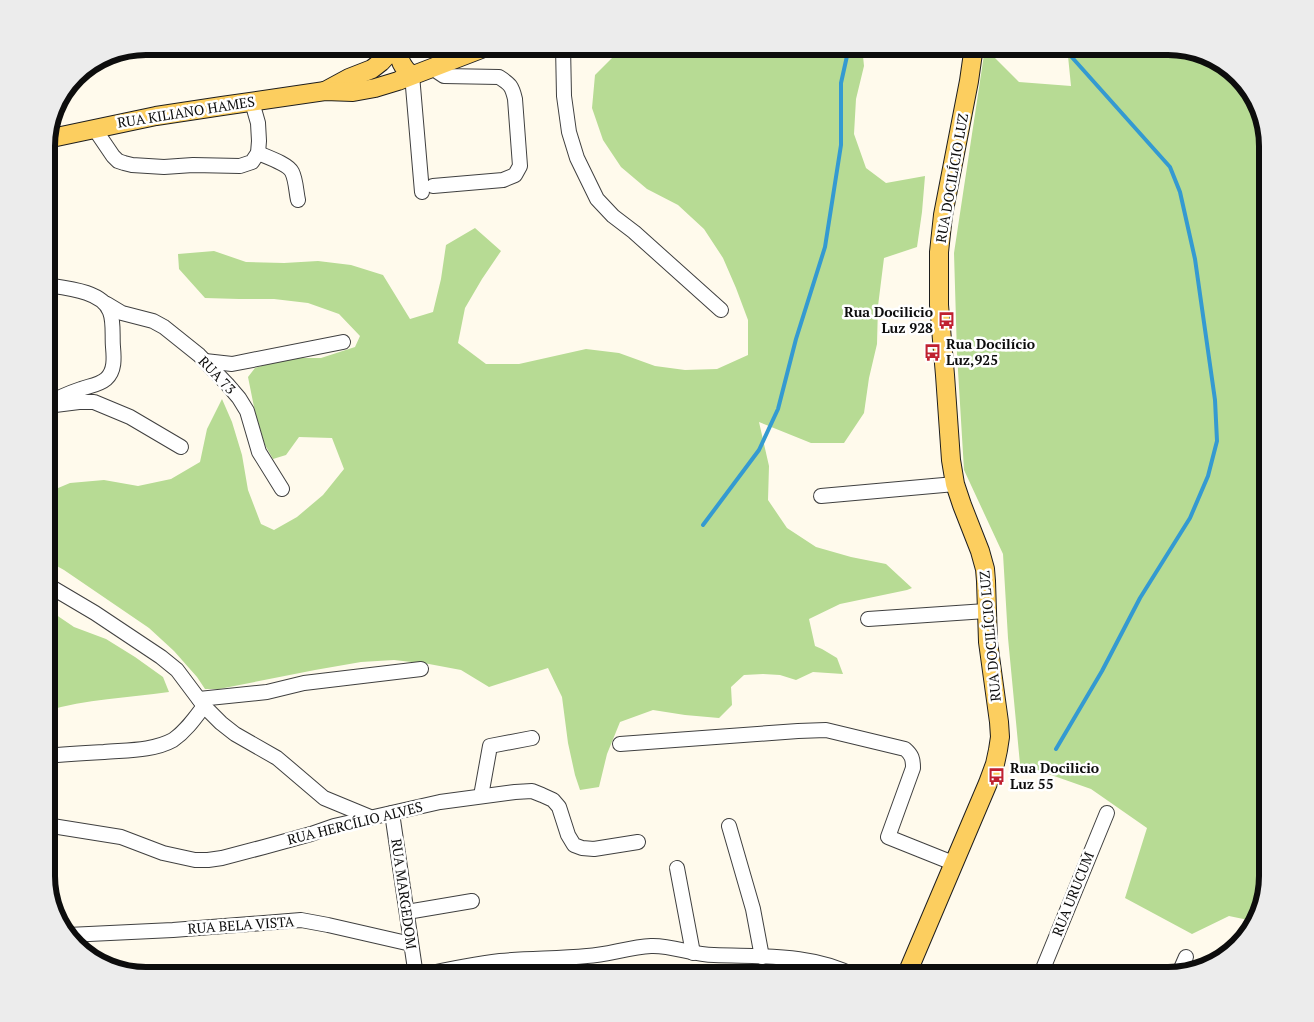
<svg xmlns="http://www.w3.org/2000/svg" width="1314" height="1022" font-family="'PT Serif',serif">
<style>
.forest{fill:#b7db94}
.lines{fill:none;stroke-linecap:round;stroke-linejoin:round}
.stream{stroke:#349ad1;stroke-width:4}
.minor-casing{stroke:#404040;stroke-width:16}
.major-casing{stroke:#1e1e1e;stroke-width:20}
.minor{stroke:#fff;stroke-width:14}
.major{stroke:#fcce5f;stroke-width:18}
.labels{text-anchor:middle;stroke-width:5;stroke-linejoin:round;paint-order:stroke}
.street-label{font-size:14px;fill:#0d0d0d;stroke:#fff}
.poi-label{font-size:14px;font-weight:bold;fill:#0d0d0d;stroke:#fff;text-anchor:start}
.rim{fill:none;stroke:#0d0d0d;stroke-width:6}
</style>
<rect width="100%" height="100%" fill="#fffaec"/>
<g class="forest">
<path d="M624 46H862L864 66 856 99 854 134 866 168 886 183 925 176 922 212 917 247 884 258 878 306 877 344 869 378 864 413 844 443H811L759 422 769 466 768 500 787 528 816 547 851 557 886 564 912 588 907 590 840 604 809 619 815 646 822 649 837 658 843 674 813 672 796 680 780 675 763 674 744 675 731 687 732 705 719 718 685 715 653 710 620 722 607 754 599 787 580 790 575 775 568 743 562 697 548 668 489 687 461 670 429 664 394 660 361 662 315 670 219 689H205L197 677 174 651 149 628 64 570 46 560V495L51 491 70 483 104 480 138 486 171 479 200 462 207 429 222 399 232 422 242 455 248 490 261 524 274 530 297 517 323 495 344 469 332 438 299 437 286 455 273 459 265 445 255 412 248 377 255 368 288 358H321L355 347 360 336 339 314 308 303 274 299H239L205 298 179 269 178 254 214 251 246 262 284 263 318 261 351 265 383 275 410 319 433 312 441 279 446 245 475 228 501 251 482 279 465 308 458 343 486 364H519L586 349 619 353 655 366 685 370 717 369 748 355V320L736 288 723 258 704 229 678 205 647 189 621 167 603 140 592 108 595 75Z"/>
<path d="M1067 46H1168L1229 67 1258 102 1268 146V876L1253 921 1229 916 1192 934 1125 898 1147 828 1091 789 1020 764 1008 638 1003 554 964 470 957 354 954 253 985 48 1019 82 1071 86Z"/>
<path d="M46 608 74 627 106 639 135 657 163 677 169 692C128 698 86 699 46 711Z"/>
</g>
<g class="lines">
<g class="stream">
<path d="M703 525 759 450 778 409 796 339 825 247 841 145V83L847 56V46"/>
<path d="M1056 749 1102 671 1140 598 1190 518 1208 476 1217 441 1215 400 1195 259 1180 192 1170 167 1069 54 1065 46"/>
</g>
<defs>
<g id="minor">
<path d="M563 46 564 96 569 132 577 158 597 199 613 216 634 232 721 310"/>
<path d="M432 68 444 76 499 77C510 84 512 86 515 99L520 166 515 175 503 180 433 186"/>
<path d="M412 75 422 192"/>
<path d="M94 128 113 156 118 161 124 163 132 165 164 167 193 165 240 166 252 162 258 153 259 141 258 123 252 102"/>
<path d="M258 153C267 157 288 164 292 172 296 180 296 191 298 200"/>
<path d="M107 304 122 313 153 321 164 327 199 355 227 384 239 398 247 411 259 452 282 489"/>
<path d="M205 361 232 364 343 342"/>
<path d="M46 405C57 398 69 393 81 389 89 386 99 385 106 379 115 371 114 358 113 347 112 336 114 322 110 312 103 291 66 288 46 285"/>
<path d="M55 405 79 402H94L130 417 181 447"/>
<path d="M821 496 955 484"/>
<path d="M46 584 95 613 161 657 177 670 204 706 221 723 235 734 277 758 324 798 370 817"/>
<path d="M868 619 986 611"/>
<path d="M199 699 267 692 304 683 421 669"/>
<path d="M620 744 798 731 826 730 905 749C912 755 913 759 913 768L888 837 953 863"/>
<path d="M46 756C66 754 85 753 104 752 126 750 153 751 173 740 186 731 195 718 204 706"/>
<path d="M481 796 490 746 532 738"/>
<path d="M392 813 416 976"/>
<path d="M46 825 121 837 163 853 195 860H208L222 858 264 847 311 834 334 826 440 802 515 792 532 791 542 795 553 800 559 807 568 835 574 845 582 848 594 849 638 842"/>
<path d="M729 826 753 909 762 957"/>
<path d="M677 868 693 953"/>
<path d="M407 912 472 901"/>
<path d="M68 935 173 930 301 920 328 925 411 944"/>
<path d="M1179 973 1186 957"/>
<path d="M418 976C445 970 473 964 500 961 529 958 558 959 587 956 608 955 629 947 651 946 672 945 693 955 714 955 761 957 812 953 855 976"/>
<path d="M1040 976 1107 813"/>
</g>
<g id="major">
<path d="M399 46C398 59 402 68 412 75"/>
<path d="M325 91 349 78 372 69 381 62 396 46"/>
<path d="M47 139 156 116 222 106 325 91 353 92 375 88 398 81 489 46"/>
<path d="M906 976 988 783 995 764 998 750 1000 737 999 722 988 642 986 581 985 569 980 551 962 505 955 484 951 460 945 375 939 305V252L943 215 969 81 974 46"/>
</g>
</defs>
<use href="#minor" class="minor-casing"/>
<use href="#major" class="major-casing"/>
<use href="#minor" class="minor"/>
<use href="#major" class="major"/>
</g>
<defs>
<symbol id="bus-bare" viewBox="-9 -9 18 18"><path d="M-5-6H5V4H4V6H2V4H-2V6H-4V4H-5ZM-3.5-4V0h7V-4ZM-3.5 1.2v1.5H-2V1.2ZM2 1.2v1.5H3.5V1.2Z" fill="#c02130" stroke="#fff" stroke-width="2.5" paint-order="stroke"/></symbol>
</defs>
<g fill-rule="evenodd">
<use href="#bus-bare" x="934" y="308" width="25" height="25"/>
<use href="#bus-bare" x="920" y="340" width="25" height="25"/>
<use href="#bus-bare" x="984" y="764" width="25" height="25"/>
</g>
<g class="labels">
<g class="street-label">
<text transform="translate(186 112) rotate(-9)" y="5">RUA KILIANO HAMES</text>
<text transform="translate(952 178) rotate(-80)" y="5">RUA DOCILÍCIO LUZ</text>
<text transform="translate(217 375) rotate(46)" y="5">RUA 73</text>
<text transform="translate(990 636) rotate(-95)" y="5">RUA DOCILÍCIO LUZ</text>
<text transform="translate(355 823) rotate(-14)" y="5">RUA HERCÍLIO ALVES</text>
<text transform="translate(404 894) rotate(82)" y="5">RUA MARGEDOM</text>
<text transform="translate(1073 894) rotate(-68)" y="5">RUA URUCUM</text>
<text transform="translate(241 925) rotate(-4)" y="5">RUA BELA VISTA</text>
</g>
<g class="poi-label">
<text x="933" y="317" text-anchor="end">Rua Docilicio<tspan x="933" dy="16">Luz 928</tspan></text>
<text x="946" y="349">Rua Docilício<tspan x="946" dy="16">Luz,925</tspan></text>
<text x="1010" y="773">Rua Docilicio<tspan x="1010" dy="16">Luz 55</tspan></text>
</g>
</g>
<path d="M0 0H1314V1022H0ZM146 55H1168A91 91 0 0 1 1259 146V876A91 91 0 0 1 1168 967H146A91 91 0 0 1 55 876V146A91 91 0 0 1 146 55Z" fill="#ececec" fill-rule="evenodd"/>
<path class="rim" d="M146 55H1168A91 91 0 0 1 1259 146V876A91 91 0 0 1 1168 967H146A91 91 0 0 1 55 876V146A91 91 0 0 1 146 55Z"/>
</svg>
